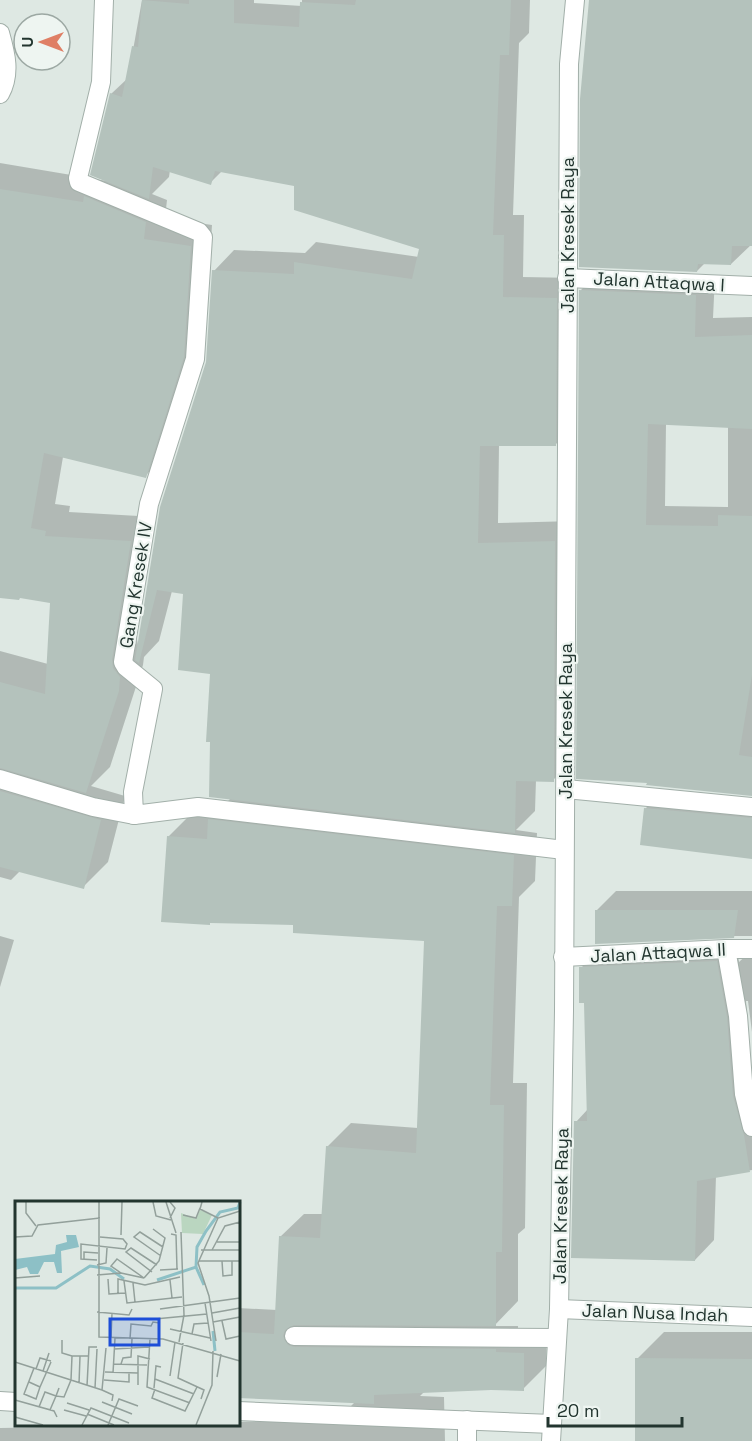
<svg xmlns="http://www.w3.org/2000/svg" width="752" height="1441" font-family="'Space Grotesk',sans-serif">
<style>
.shadow{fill:#0003;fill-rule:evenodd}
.building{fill:#b4c2bc}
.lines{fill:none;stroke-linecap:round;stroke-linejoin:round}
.minor-casing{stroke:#a2afa9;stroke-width:20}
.minor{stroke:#fff;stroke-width:18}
.labels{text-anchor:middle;stroke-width:4.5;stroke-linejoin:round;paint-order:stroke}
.street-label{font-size:18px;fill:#22352f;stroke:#eef5f1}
.inset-river{fill:none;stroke:#8dc0c6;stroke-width:3}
.inset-road{fill:none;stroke:#93a09b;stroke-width:1.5}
.view{fill:#1d4ed8;fill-opacity:0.15;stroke:#1d4ed8;stroke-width:3}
.inset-edge{fill:none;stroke:#22352f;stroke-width:3}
</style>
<rect width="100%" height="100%" fill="#dee8e3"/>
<g class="shadow">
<path d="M142 0H254V3L302 6V0H530L529 33 519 43 513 215H524L523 277 577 278 576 424 555 445H499L498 523 575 521 574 760 553 780H536L535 811 516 830 537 833 535 881 519 897 513 1083H527L525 1228 518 1234V1301L494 1326H518V1330H547L546 1366 523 1389 425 1391 420 1396 444 1397 445 1441H0V1428L238 1424V1422L338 1419 355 1402 238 1396V1308L277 1310 280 1237 304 1214H323L327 1147 351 1123 418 1128 426 940 295 923 212 921 209 924 168 837 191 814 214 815 231 798 212 673 185 593 172 591 159 641 144 657 143 665 110 767 91 786 125 796 108 862 83 887 20 871 11 880 0 877V651L48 664 51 602 0 593V163L107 181 111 94 128 78ZM170 170 210 183 222 171 296 184 421 248 419 257 316 242 305 253 234 250 214 271 208 360 138 645 136 634 156 517 69 512 70 506 55 504 63 457 145 476 167 454 205 334 212 225 165 218 167 200 152 194 169 177Z"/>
<path d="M590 0H752V244L731 264 705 263 697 271Z"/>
<path d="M600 271 715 276 713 318 752 317V794L648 784 581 290ZM666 424 728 427V507L665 506Z"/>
<path d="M665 789 752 798V857L645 809Z"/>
<path d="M616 891H752V936H725L596 911Z"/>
<path d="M0 936 14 940 0 987Z"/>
<path d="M736 942 739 962 752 950V1032L748 1001H746L752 1076V1170L716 1176 714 1240 695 1260 576 1122 588 1109 585 1001 581 968 600 949Z"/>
<path d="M664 1332H752V1441H636L637 1359Z"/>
</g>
<g class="building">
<path d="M142 0 189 4V0H234V23L299 27 300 2 355 5 356 0H511L509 55H500L493 235H504L503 297 557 298 556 446H480L478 543 555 541 554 782 516 781 515 833 209 797 210 742H206L210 674 178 670 183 594 157 590 139 663 135 660 160 507 206 362 212 270 294 274V262L412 279 419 249 294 210V186L215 171 211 185 153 167 149 199 90 175 110 93 122 97 132 46 138 47Z"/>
<path d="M589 0H752V246H732L731 265 698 264 697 272 579 267 580 99Z"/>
<path d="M0 189 83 202 84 196 146 222 144 239 191 246 184 357 146 478 44 453 31 528 46 531 45 536 131 541 112 660 113 668 120 677 119 691 86 793 0 768V682L45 694 50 603 20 598 19 600 0 598Z"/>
<path d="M579 290 696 295 695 337 752 335V429L648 424 646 525 718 526V515L752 516V675L739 755 752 757V796L646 785 647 783 576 779Z"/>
<path d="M0 791 101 820 84 889 0 867Z"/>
<path d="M644 808 752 818V859L640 845Z"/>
<path d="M208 819 514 855 512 906H497L490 1105H504L502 1252H496V1326L294 1325 285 1330 283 1336 288 1345 294 1347 496 1349V1352L524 1353V1391L491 1390 374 1395V1404L238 1398V1332L274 1334 279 1236 320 1238 326 1146 416 1153 424 941 293 933V925L210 923V925L161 922 167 836 207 839Z"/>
<path d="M595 910H738L734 938 595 944Z"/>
<path d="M717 961 727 1017 733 1096 744 1135 750 1172 697 1181 695 1261 571 1258 574 1121H587L584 1003H579V967Z"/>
<path d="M635 1358 752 1359V1441H635Z"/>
</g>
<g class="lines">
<defs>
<g id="minor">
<path d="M104 0 101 82 78 178 79 182 199 232 203 237 195 359 149 504 123 662 126 667 153 689 133 792 134 815 198 807 564 850"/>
<path d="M0 33C6 54 11 74 0 94"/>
<path d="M567 278 752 286"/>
<path d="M0 779 93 807 134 815"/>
<path d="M566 789 752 807"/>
<path d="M726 949 738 1016 744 1094 752 1127"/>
<path d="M563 957 726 949H752"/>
<path d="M559 1309 752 1317"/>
<path d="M294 1336 557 1338"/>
<path d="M0 1401 16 1402"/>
<path d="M238 1411 552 1424"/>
<path d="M467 1441V1420"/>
<path d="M551 1441 559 1309 564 1011 569 64 575 0"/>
</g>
</defs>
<use href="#minor" class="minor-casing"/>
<use href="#minor" class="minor"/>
</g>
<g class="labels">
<g class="street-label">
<text transform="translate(568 235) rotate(-90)" y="6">Jalan Kresek Raya</text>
<text transform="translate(659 282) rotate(3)" y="6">Jalan Attaqwa I</text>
<text transform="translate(136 585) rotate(-81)" y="6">Gang Kresek IV</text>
<text transform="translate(566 721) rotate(-90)" y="6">Jalan Kresek Raya</text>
<text transform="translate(658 953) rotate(-3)" y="6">Jalan Attaqwa II</text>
<text transform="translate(561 1206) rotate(-89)" y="6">Jalan Kresek Raya</text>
<text transform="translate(655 1313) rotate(2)" y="6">Jalan Nusa Indah</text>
</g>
</g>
<g transform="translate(15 1201)">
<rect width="225" height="225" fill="#dee8e3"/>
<path d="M185 9 197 14 188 33 167 32 166 12 181 18Z" fill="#bad6c0"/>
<path d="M51 34H61L64 46 46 50 47 72H42L39 61H29L23 73H15L12 66 0 69V58L40 53 41 44 52 41Z" fill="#8dc0c6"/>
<path class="inset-river" d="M181 66 182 46 191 30 205 11 223 7 225 1M142 79 181 66 189 84M0 87H41L75 65 95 68 109 78M198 130 200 150"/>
<path class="inset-road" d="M11 1V12L21 25M84 1V136L148 138 225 160M138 1 141 15 156 19M151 1 161 32M187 1 185 8 203 17M168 14 181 17 185 7M155 17 160 7 155 1M225 21V60M156 33 161 34 162 68M106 34 107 1M0 36 17 35 23 24 85 17M202 41H225M186 49H225M197 49 210 25 225 21M146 55 119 36 125 31 148 46M69 58V51L83 52M102 58 129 77 106 72 96 65ZM82 59 66 58V43L110 48 112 43 108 38 85 36M184 60H225M207 60 208 75 217 74V60M82 64 91 62 92 47M145 69 163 68M137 71 111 51 116 47 142 64M82 74 106 72M0 77 25 75M129 77 144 60 150 37 138 28M93 78 94 93 110 92M155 79 157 97M109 80 112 102 167 96M118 82 120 101M103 93V78L130 84 165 76M190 102 196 140M145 108 225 97M82 111 114 114 117 108M197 112 225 107M140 118 192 113M207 120 211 138 225 135M198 121 225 116M155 128 195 137M177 133 179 123 193 122M96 137 97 112M115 138 116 123 136 125 138 121 145 122M135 138 132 186 175 202M47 139V152L57 155M201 140 194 95 183 62 203 17 225 10M164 141 169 114 166 31M168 142 163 177 189 189 186 198M99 148 134 146M0 161 87 189 98 194 97 200M98 163 132 164M106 163 108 157 116 156 117 138M21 168 25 157 36 160M28 170 34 152M90 171 123 172M98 172 100 137M155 175 160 141M202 176 206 153M140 178 179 193M89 179 114 181V172M14 181 25 186 21 198 9 193 19 167M64 183 65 155M123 184V155L135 158M72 185 74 146H82M25 186 36 161M80 187 82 148M139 187 141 165 146 166M140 188 137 197 170 210 182 186M87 189 91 147M0 199 39 210 42 216M87 201 117 213M52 202 74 209M24 206 30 191 41 195 44 187M35 209 41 195 49 196 56 179 57 155H74M49 209 71 215M72 213 99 224M0 216 28 224M67 224 76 207 114 222M93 224 104 198 123 205M181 224 197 184 198 150"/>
<path class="view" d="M95 118H144V144H95Z"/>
<rect width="225" height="225" class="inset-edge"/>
</g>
<g transform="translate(42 42) rotate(270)"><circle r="28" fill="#eef5f1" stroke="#9ca8a3" stroke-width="1.5"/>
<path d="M0-4.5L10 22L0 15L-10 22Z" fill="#df7f65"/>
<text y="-9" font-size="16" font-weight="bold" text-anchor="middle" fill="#22352f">U</text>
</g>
<path d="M548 1417v9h134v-9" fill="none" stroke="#22352f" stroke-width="3"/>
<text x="557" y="1417" font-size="18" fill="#22352f" stroke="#eef5f1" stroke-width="4.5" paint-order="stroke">20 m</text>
</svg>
